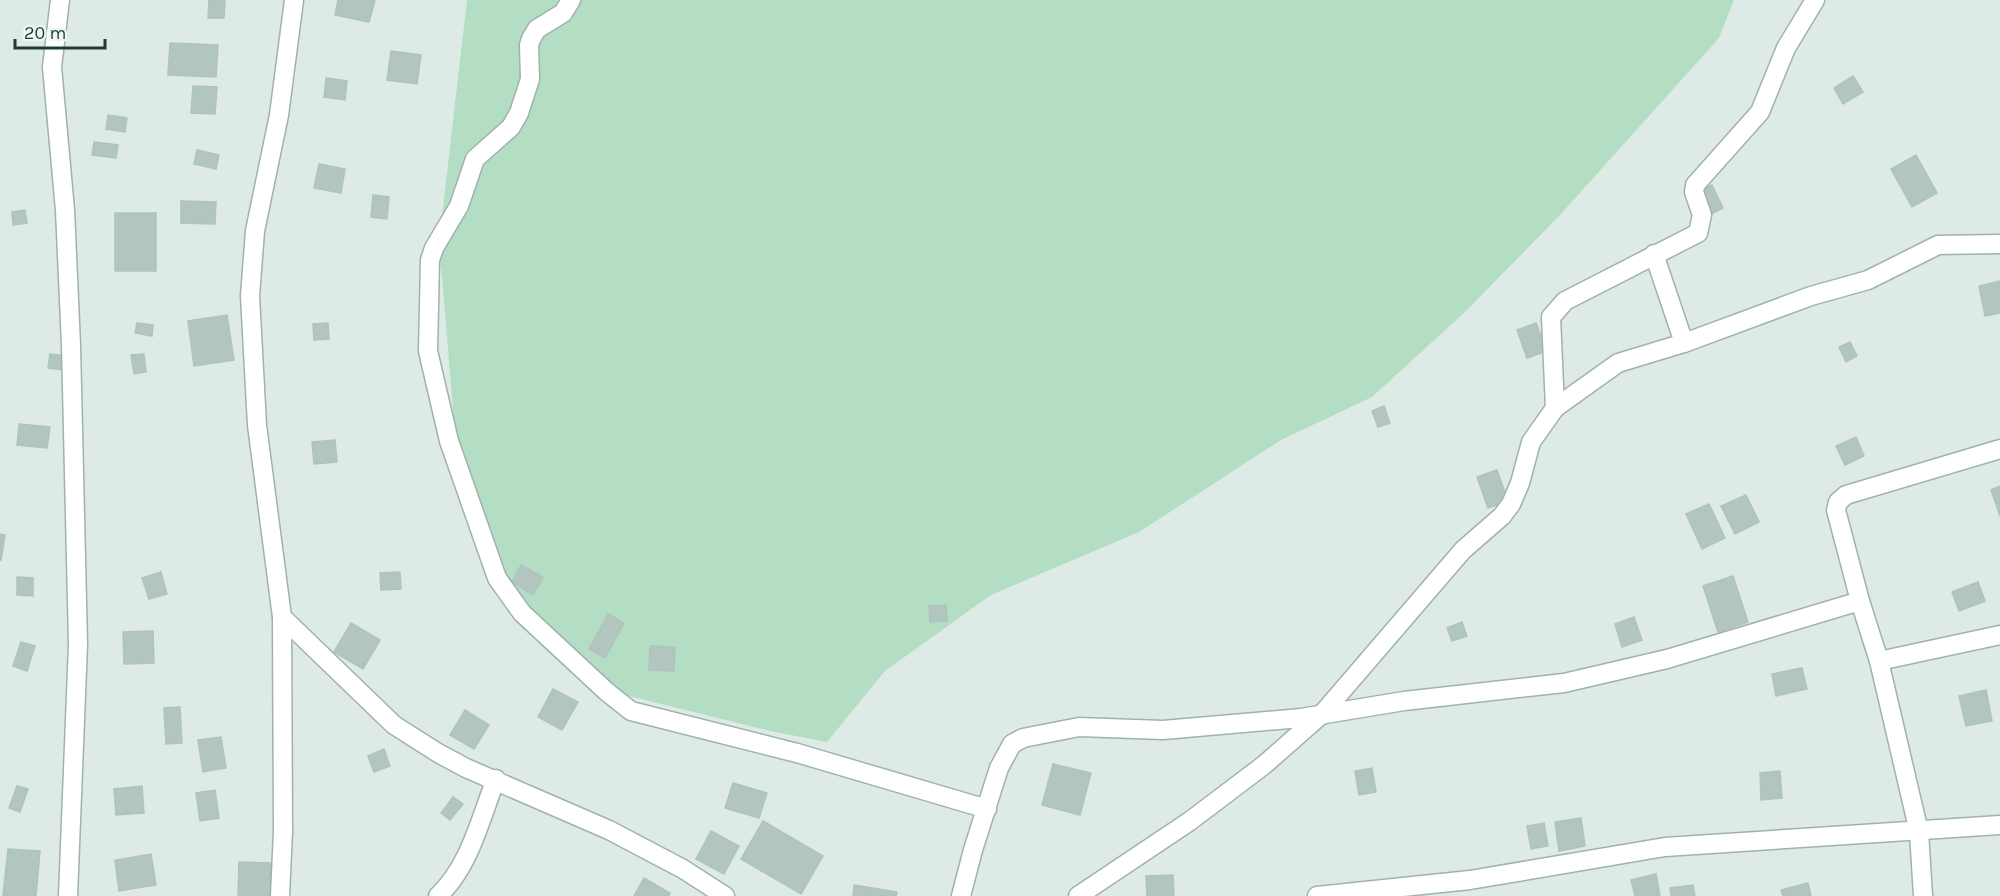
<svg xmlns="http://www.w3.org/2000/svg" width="2000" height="896" font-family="Karla,sans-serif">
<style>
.green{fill:#b3dec4}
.building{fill:#b2c5bf;stroke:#afc4be;stroke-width:1.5}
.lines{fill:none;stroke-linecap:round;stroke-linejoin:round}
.minor-casing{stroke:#a0b2ae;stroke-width:21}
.minor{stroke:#fff;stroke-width:18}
</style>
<rect width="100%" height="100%" fill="#ddeae6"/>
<path class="green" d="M467 0H1734L1719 38 1560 215 1465 312 1372 397 1281 440 1139 532 991 595 885 671 827 742 770 731 613 692 552 640 479 548 457 457 439 242Z"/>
<g class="building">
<path d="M209 0H225L224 18H208Z"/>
<path d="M338 0H375L369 22 335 15Z"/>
<path d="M170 43 218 45 216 77 168 75Z"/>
<path d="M391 51 421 55 417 84 387 80Z"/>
<path d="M1853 76 1863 92 1843 104 1834 88Z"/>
<path d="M326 78 347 81 345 100 324 97Z"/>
<path d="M193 86 217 87 215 114 191 113Z"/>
<path d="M108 115 127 118 125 132 106 129Z"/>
<path d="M94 142 118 145 116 158 92 155Z"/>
<path d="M197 150 219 155 216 169 194 164Z"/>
<path d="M1916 155 1937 193 1912 207 1891 169Z"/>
<path d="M319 164 345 169 341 193 314 188Z"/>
<path d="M1712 185 1723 208 1707 216 1696 192Z"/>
<path d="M373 195 389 197 387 219 371 217Z"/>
<path d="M181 201 216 202 215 224 181 223Z"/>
<path d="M25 210 27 223 13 225 12 212Z"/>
<rect x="115" y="213" width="41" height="58"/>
<path d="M2000 281V313L1985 316 1979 286Z"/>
<path d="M227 315 234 360 194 366 188 321Z"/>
<path d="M137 323 153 325 152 336 135 333Z"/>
<path d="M328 323 329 339 314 340 313 324Z"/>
<path d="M1536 323 1547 351 1527 358 1517 330Z"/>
<path d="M1850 342 1857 356 1846 362 1839 347Z"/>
<path d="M50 354 66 356 64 370 48 368Z"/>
<path d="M144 354 146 372 134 374 131 355Z"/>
<path d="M1384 406 1390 423 1378 427 1372 411Z"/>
<path d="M19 424 50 427 47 448 17 445Z"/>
<path d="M1856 437 1864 456 1845 465 1836 446Z"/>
<path d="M335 440 337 462 314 464 312 442Z"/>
<path d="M1497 470 1508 501 1488 508 1477 477Z"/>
<path d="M2000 486V516L1991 490Z"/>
<path d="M1746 495 1759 522 1735 534 1721 506Z"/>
<path d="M1709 504 1725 538 1702 549 1686 514Z"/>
<path d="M0 534 5 535 1 560H0Z"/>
<path d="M521 565 543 577 533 595 512 582Z"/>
<path d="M161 572 167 594 149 599 142 578Z"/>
<path d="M400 572 401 589 381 590 380 573Z"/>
<path d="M1733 576 1748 622 1718 632 1703 586Z"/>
<path d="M17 577 33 578V596L17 595Z"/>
<path d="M1978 582 1985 601 1959 611 1952 592Z"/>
<path d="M946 605 947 621 930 622 929 606Z"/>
<path d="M608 614 624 623 605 658 589 649Z"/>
<path d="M1634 617 1642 640 1622 647 1615 624Z"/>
<path d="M1462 622 1467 636 1452 641 1447 628Z"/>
<path d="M351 623 380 640 363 669 334 652Z"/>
<path d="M153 631 154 663 124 664 123 632Z"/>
<path d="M21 642 35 646 27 671 13 666Z"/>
<path d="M650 646 675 647 674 671 649 670Z"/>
<path d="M1802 668 1807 689 1776 696 1772 674Z"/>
<path d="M553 689 578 702 562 730 538 717Z"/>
<path d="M1986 690 1992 721 1966 726 1959 696Z"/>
<path d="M180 707 182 743 166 744 164 708Z"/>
<path d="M465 710 489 725 474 749 450 735Z"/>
<path d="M221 737 226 768 203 772 198 740Z"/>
<path d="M384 749 390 766 374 772 368 756Z"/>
<path d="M1053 764 1091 773 1080 815 1042 805Z"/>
<path d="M1372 768 1376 792 1359 795 1355 771Z"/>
<path d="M1780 771 1782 798 1761 800 1760 773Z"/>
<path d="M733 783 767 793 759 818 725 808Z"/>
<path d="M17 786 28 789 20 812 9 808Z"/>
<path d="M142 786 144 813 116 815 114 789Z"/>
<path d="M215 790 219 818 200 821 196 793Z"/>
<path d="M453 797 463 804 450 820 441 813Z"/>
<path d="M1581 818 1585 846 1559 851 1555 822Z"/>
<path d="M763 821 823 856 801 894 741 859Z"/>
<path d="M1544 823 1548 846 1531 849 1527 826Z"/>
<path d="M711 831 739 846 724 874 696 859Z"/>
<path d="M8 849 40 851 36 896H3Z"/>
<path d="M151 854 156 885 119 891 115 860Z"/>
<path d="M239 862 271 863 270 896H238Z"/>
<path d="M1656 874 1660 896H1635L1631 880Z"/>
<path d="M1173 875 1174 896H1147L1146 876Z"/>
<path d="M644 878 670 893 669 896H634Z"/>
<path d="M1808 883 1811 896H1783L1781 890Z"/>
<path d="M854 885 897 892 896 896H853Z"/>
<path d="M1693 885 1695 896H1671L1670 888Z"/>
</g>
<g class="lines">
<defs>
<g id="minor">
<path d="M60 0 52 67 65 210 71 345 78 644 68 896"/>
<path d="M571 0 563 13 537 29 531 39 529 45 530 79 519 113 511 127 475 159 459 206 434 248 430 260 428 351 449 441 497 578 522 613 607 692 631 711 797 753 987 809"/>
<path d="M1654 254 1684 343"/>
<path d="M1555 408 1618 363 1684 343 1811 296 1868 280 1938 245 2000 244"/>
<path d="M282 617 394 725 438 753 466 768 609 830 683 869 725 896"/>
<path d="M1879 661 2000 635"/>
<path d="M280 896 283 831 282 617 257 425 250 296 255 231 279 115 294 0"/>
<path d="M438 896C470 866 480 819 496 779"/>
<path d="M961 896 973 850 999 768 1012 744 1023 738 1079 727 1163 730 1301 718 1404 701 1564 683 1667 659 1860 601"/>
<path d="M1078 896 1190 821 1264 765 1322 714 1463 550 1502 516 1511 504 1520 483 1531 442 1555 408 1551 317 1565 301 1698 233 1702 215 1694 192 1695 185 1760 112 1786 48 1815 0"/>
<path d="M1317 896 1470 880 1665 847 2000 825"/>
<path d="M1923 896 1919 832 1879 661 1860 601 1836 510 1838 502 1846 495 2000 449"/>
</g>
</defs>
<use href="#minor" class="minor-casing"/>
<use href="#minor" class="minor"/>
</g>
<path d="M15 39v9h90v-9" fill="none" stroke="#1e3b36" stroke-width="3"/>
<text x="24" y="39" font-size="18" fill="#1e3b36" stroke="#edf7f3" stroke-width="4.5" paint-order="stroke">20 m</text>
</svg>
